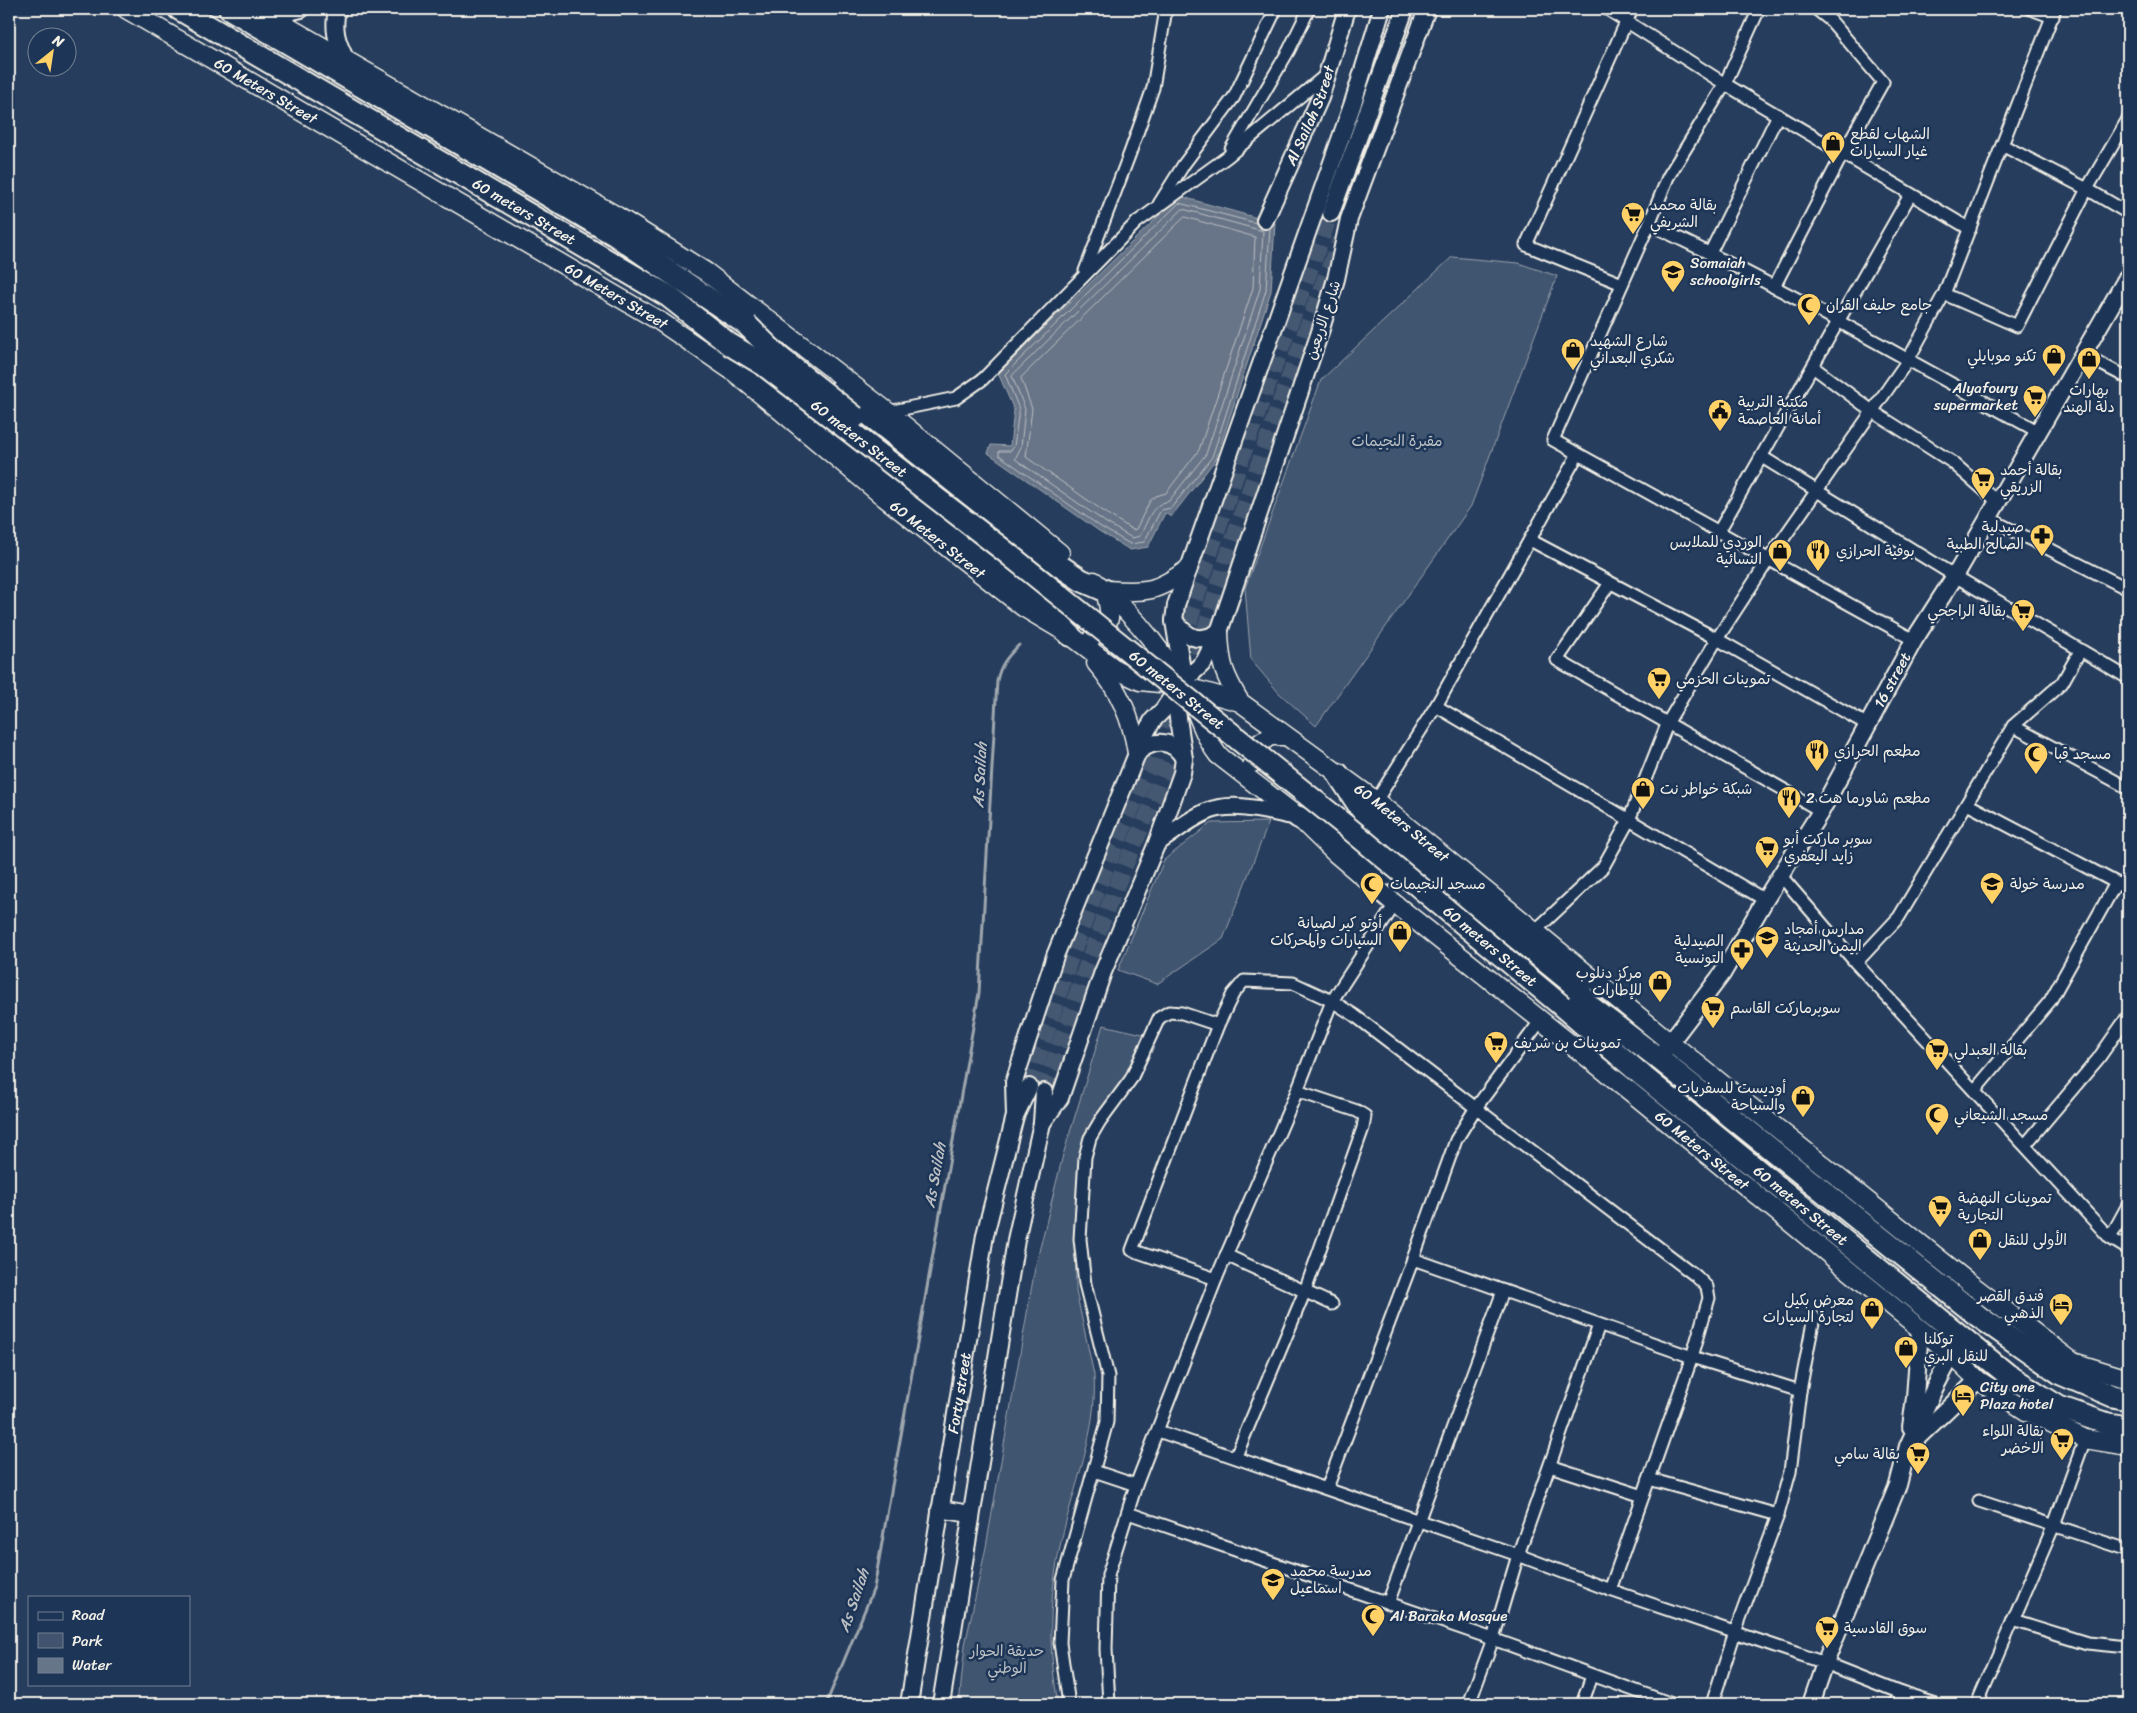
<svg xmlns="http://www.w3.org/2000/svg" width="2137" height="1713" font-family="Sriracha,'Playpen Sans Arabic',sans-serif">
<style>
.green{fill:#40546f;stroke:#9aa2ac}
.water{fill:#677588;stroke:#9fa7ae}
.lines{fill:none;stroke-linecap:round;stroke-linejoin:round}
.shore{stroke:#bcbfc2;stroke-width:1}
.stream{stroke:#9fa7ae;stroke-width:3}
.secondary-tunnel{stroke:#455872;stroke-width:16;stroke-dasharray:16 8;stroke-linecap:butt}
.street-casing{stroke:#f4f1e8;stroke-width:15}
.secondary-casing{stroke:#f4f1e8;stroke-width:20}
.primary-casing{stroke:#f4f1e8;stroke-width:21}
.highway-casing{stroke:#f4f1e8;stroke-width:25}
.street{stroke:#1d3557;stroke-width:11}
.secondary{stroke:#1d3557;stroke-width:16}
.primary{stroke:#1d3557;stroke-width:18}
.highway{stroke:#1d3557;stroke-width:21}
.highway-bridge-casing{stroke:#f4f1e8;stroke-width:25;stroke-linecap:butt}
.highway-bridge{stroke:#1d3557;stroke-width:21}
.labels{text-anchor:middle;stroke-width:5;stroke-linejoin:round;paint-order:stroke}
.street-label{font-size:15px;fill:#f4f1e8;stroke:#1d3557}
.poi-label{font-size:15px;fill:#f4f1e8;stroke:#1d3557;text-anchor:start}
.park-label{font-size:15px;fill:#bec2c4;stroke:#1d3557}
.water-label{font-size:16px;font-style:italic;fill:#bcbfc2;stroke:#1d3557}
</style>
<rect width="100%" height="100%" fill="#263d5d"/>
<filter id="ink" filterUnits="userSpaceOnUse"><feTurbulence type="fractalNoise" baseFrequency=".02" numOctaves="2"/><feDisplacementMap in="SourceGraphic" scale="10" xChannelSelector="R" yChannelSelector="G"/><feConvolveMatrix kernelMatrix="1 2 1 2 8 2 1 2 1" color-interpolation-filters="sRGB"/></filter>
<g filter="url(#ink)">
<g class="green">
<path d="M1452 257 1518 263 1557 276 1471 506 1316 726 1279 693 1251 660 1245 588 1321 380Z"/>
<path d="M1269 822 1223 939 1157 984 1118 970 1164 860 1211 823Z"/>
<path d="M1103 1025 1147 1035 1080 1161 1075 1210 1076 1291 1094 1375C1098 1433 1073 1487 1061 1542 1048 1602 1048 1644 1058 1704H997L981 1699 967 1704H959L965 1645 986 1547 1035 1268 1063 1155Z"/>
</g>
<path class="water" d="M1179 196 1275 223 1271 291 1216 459 1171 517 1165 513 1148 547 1130 550 1099 531 988 453 991 445 1010 446 1014 410 998 373Z"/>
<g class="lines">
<g class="shore">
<path d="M1183 209 1263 231 1260 289 1206 454 1169 501C1151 504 1148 521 1140 536L1132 538 1105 522 1015 459 1021 447 1025 409 1012 376Z"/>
<path d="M1185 217 1255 237 1253 288 1199 450 1166 493 1156 496 1150 501 1136 529 1133 530 1109 515 1026 457 1032 409 1021 378Z"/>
<path d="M1256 223 1179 203 1005 374 1019 409 1014 447 1010 451H999V455L1101 527 1130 544 1144 542 1161 510 1171 508 1212 457 1266 290 1270 228"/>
</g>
<path class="stream" d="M826 1704 874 1588 979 993 997 681C1000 665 1007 657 1019 645"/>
<g class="secondary-tunnel">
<path d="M1183 646C1223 499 1279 356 1331 213"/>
<path d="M1191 678C1217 583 1249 490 1282 397 1301 344 1319 292 1340 240"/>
<path d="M1029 1087 1070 960 1093 900 1149 768 1168 701"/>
<path d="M1044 1092C1064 1031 1084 970 1107 910 1130 850 1159 796 1176 733"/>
</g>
<defs>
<g id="street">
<path d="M1607 9 1725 84 1970 229"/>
<path d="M1759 9 1725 84 1668 177 1649 224 1553 440 1914 640"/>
<path d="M2031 9 2053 17"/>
<path d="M2128 119 2087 189 2128 213"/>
<path d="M1231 149 1289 50 1309 9"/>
<path d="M1159 204 1184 164 1234 97 1276 9"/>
<path d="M1649 224C1783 287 1910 362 2039 432"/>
<path d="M1710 253 1778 115"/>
<path d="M1085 271 1130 153 1153 88 1166 9"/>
<path d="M1622 284 1526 245 1632 9"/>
<path d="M1774 287 1843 153 1883 82 1831 21 1816 9"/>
<path d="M1944 294 2017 326 2087 189 2002 145 2055 9"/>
<path d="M2084 355 2128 378"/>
<path d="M1813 367 1872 411 1952 462 1997 501"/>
<path d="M888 412 956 398 983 379 1137 222 1227 157 1327 74"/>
<path d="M1762 457 1955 576 2128 678"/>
<path d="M1988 518 2128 589"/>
<path d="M1719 531 1910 195"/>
<path d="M1530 540 1717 639 1868 725"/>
<path d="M1610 583 1557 660 1821 811"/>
<path d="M1436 706 1765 900"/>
<path d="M2013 726 2128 788"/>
<path d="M1376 801 1436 706 1578 454"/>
<path d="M1967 804 2128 889"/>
<path d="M1781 876 1856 963 2110 1238 2128 1249"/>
<path d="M1535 931 1603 867 1629 820 1668 722 1717 639 1769 559 1908 360 1944 294 2002 145"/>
<path d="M1856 963 1899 917 2013 726 2062 683 2080 651"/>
<path d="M1975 1090 2050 1001 2116 883"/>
<path d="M2026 1144 2098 1059 2128 1016"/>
<path d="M2110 1238 2128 1205"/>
<path d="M1226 1255 1332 1304"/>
<path d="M1413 1259 1692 1357 1800 1391"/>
<path d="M1216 1279 1132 1250 1218 1025 1233 994 1244 981 1293 983 1332 1001 1354 1015 1696 1276 1707 1287 1709 1298 1692 1357 1610 1590"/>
<path d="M1158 1431 1518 1555 1610 1590 1825 1663 1901 1693 1936 1704"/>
<path d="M1236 1456 1305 1291 1363 1128 1365 1116 1357 1111 1297 1091"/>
<path d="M1550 1466 1643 1496"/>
<path d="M1094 1471 1136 1485"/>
<path d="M1649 1479 1778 1515"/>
<path d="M1327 1488 1413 1259 1456 1140 1475 1109 1541 1020"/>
<path d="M1979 1501 2128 1550"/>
<path d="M1128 1513 1493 1639 1672 1704"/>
<path d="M1388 1603 1503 1291"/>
<path d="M2013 1620 2087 1643 2128 1647"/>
<path d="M1069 1704 1060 1643 1063 1580 1107 1422 1108 1376 1085 1284 1080 1239 1085 1157 1090 1138 1100 1121 1131 1079 1159 1018 1169 1012 1182 1013 1218 1025"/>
<path d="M1109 1704 1106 1649 1108 1575 1136 1485 1216 1279 1297 1091 1332 1001 1395 904"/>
<path d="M1469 1704 1493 1639 1518 1555 1599 1325"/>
<path d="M1582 1704 1592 1676"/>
<path d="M1712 1704 1735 1632 1778 1515 1790 1472 1800 1391 1814 1317"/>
<path d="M1895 1704 1901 1693"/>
<path d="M1977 1704 2054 1525 2085 1439"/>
</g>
<g id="secondary">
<path d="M337 9C333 30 336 40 346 60"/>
<path d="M267 14 285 13 301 9"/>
<path d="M1331 213 1405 9"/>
<path id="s1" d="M1265 220 1320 98 1347 9"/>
<path d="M1174 621C1189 638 1198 644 1219 632"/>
<path d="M1137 753C1153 739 1173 738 1184 759"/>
<path d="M1157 843C1173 833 1188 820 1206 812 1233 800 1270 812 1298 817"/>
<path id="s2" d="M1662 1053 1722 974 1765 900 1821 811 1914 640 1955 576 2128 276"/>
<path d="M1015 1116 1014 1082 1055 956 1145 734 1153 720 1163 710 1180 685 1204 662 1219 632 1320 332 1336 279 1349 219 1427 9"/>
<path d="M1042 1123 1060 1098 1103 972 1157 843 1182 773 1184 759 1177 711 1181 664 1174 621 1176 605 1353 103 1382 9"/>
<path d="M1911 1427 1915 1397 1920 1329"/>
<path d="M1915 1440 1978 1380"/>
<path d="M940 1509 970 1514"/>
<path id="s3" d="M909 1704 985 1235 1015 1116 1029 1087"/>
<path d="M941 1704 1016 1240 1042 1123 1044 1092"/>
<path d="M1811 1704 1825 1663 1898 1485 1908 1446 1935 1387 1952 1355 1960 1345"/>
</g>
<g id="primary">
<path id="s4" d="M126 9 661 322 734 372 885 498 1023 607 1070 635 1115 669 1140 681 1180 685 1240 702 1376 801 1670 1042 1968 1282 2073 1362 2128 1379"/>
<path d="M257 9 617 216 706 272 888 412 1060 553"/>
<path id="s5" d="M1094 581C1138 618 1168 656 1194 707 1202 724 1206 740 1218 755L1298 817 1335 853 1395 904 1632 1093 1952 1355 1978 1380 2026 1411 2085 1439 2128 1446"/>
<path d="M1104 590C1145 592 1154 594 1188 569"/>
<path d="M1219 632C1220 665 1224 674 1240 702"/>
<path d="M1093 637C1114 624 1111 613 1105 591"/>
<path d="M1096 663C1119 689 1132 718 1137 753"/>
<path d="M1253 763 1257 745 1270 736H1285"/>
</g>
<g id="highway">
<path id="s6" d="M179 9 668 296 729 344 755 371 998 568 1035 599 1070 635"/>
<path d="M230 9 615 235 762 335"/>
<path d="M839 391 1060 566 1081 580 1104 590"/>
<path d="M1338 774 1365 815 1578 988 1587 1004"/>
<path d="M1298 817 1344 839 1388 874"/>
<path d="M1573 997 1587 1004 1658 1058 1978 1316 2061 1374 2113 1396 2128 1399"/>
<path id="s7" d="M1562 1006 1644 1077 2008 1375 2059 1407 2108 1424 2128 1427"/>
</g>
</defs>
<use href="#street" class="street-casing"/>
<use href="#secondary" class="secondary-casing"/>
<use href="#primary" class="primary-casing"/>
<use href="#highway" class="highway-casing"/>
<use href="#street" class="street"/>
<use href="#secondary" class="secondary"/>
<use href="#primary" class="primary"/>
<use href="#highway" class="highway"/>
<defs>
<g id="highway-bridge">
<path d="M747 325 778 356 855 417"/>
<path id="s8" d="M729 344 764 365 1002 549 1351 830 1562 1006"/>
</g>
</defs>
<use href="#highway-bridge" class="highway-bridge-casing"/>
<use href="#highway-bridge" class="highway-bridge"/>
</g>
</g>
<defs>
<symbol id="shop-pin" viewBox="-11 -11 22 30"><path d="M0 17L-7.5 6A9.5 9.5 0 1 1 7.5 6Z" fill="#ffd166" stroke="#1d3557"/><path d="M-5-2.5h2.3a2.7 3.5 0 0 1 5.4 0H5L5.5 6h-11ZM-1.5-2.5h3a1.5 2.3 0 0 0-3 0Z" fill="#111"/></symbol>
<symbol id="supermarket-pin" viewBox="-11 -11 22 30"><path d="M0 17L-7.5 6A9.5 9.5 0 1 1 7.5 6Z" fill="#ffd166" stroke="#1d3557"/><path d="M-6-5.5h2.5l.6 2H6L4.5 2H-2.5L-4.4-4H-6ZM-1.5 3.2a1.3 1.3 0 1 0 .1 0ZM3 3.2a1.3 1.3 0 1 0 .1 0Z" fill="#111"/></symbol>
<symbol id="school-pin" viewBox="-11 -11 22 30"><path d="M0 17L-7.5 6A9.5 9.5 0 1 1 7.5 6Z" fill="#ffd166" stroke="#1d3557"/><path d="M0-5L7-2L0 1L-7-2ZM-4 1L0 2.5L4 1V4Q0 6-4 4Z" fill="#111"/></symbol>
<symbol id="mosque-pin" viewBox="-11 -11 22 30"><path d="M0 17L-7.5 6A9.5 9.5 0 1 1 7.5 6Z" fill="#ffd166" stroke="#1d3557"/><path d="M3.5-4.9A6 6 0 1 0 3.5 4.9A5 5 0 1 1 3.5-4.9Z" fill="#111"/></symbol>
<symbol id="civic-pin" viewBox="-11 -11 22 30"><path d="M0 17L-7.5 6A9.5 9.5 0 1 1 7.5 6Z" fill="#ffd166" stroke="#1d3557"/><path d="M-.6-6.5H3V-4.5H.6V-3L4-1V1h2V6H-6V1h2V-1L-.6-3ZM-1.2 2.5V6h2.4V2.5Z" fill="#111"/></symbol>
<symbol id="pharmacy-pin" viewBox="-11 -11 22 30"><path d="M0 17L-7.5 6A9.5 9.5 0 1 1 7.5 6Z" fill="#ffd166" stroke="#1d3557"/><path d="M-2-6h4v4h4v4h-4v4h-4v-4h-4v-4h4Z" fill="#111"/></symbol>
<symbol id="restaurant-pin" viewBox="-11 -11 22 30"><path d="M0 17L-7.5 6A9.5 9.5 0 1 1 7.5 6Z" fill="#ffd166" stroke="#1d3557"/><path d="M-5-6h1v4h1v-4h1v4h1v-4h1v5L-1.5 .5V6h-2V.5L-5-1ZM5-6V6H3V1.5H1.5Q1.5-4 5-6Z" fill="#111"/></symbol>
<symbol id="hotel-pin" viewBox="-11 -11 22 30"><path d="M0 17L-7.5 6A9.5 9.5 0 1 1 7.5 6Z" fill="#ffd166" stroke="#1d3557"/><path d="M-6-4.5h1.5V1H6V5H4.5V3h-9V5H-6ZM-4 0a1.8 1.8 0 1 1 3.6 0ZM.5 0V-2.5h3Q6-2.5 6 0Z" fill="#111"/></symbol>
</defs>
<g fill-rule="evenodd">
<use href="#shop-pin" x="1819" y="129" width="28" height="38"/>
<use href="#supermarket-pin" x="1619" y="200" width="28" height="38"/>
<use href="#school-pin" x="1659" y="258" width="28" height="38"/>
<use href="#mosque-pin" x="1795" y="291" width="28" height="38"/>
<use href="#shop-pin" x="1559" y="336" width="28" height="38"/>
<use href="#shop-pin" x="2040" y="342" width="28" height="38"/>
<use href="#shop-pin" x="2075" y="345" width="28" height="38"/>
<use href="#supermarket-pin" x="2021" y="383" width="28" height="38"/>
<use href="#civic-pin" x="1706" y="397" width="28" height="38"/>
<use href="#supermarket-pin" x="1969" y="465" width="28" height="38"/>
<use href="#pharmacy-pin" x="2028" y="522" width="28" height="38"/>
<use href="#shop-pin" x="1766" y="537" width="28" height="38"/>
<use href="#restaurant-pin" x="1804" y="537" width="28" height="38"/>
<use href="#supermarket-pin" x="2009" y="597" width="28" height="38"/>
<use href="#supermarket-pin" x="1645" y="665" width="28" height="38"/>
<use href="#restaurant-pin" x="1803" y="737" width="28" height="38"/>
<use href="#mosque-pin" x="2022" y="740" width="28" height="38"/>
<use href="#shop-pin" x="1629" y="775" width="28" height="38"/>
<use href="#restaurant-pin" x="1775" y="784" width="28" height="38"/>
<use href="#supermarket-pin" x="1753" y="834" width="28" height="38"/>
<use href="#mosque-pin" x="1358" y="870" width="28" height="38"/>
<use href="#school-pin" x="1978" y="870" width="28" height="38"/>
<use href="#shop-pin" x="1386" y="918" width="28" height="38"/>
<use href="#school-pin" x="1753" y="924" width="28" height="38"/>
<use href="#pharmacy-pin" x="1728" y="936" width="28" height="38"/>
<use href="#shop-pin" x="1646" y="968" width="28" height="38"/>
<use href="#supermarket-pin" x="1699" y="994" width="28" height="38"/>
<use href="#supermarket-pin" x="1482" y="1029" width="28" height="38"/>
<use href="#supermarket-pin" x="1923" y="1036" width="28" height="38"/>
<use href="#shop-pin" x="1789" y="1083" width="28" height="38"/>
<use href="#mosque-pin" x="1923" y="1101" width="28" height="38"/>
<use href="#supermarket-pin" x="1926" y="1193" width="28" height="38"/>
<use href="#shop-pin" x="1966" y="1226" width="28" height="38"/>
<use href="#hotel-pin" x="2047" y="1291" width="28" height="38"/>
<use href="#shop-pin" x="1858" y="1295" width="28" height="38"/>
<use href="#shop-pin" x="1892" y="1334" width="28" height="38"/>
<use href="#hotel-pin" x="1949" y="1382" width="28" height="38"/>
<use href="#supermarket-pin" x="2048" y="1426" width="28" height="38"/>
<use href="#supermarket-pin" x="1904" y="1440" width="28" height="38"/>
<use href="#school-pin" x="1259" y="1566" width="28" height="38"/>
<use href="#mosque-pin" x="1359" y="1602" width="28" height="38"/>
<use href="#supermarket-pin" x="1813" y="1614" width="28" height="38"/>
</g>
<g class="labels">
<g class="street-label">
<text dy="5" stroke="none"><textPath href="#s4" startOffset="162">60 Meters Street</textPath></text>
<text dy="5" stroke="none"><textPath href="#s1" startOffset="114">Al Sailah Street</textPath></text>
<text dy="5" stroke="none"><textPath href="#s6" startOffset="400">60 meters Street</textPath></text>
<text dy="5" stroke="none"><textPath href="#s4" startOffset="568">60 Meters Street</textPath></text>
<text transform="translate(1323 320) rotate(-72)" y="5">شارع الاربعين</text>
<text dy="5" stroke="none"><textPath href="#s8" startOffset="161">60 meters Street</textPath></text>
<text dy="5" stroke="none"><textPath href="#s4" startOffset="972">60 Meters Street</textPath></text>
<text dy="5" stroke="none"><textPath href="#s2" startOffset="439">16 street</textPath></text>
<text dy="5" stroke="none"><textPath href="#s8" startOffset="566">60 meters Street</textPath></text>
<text dy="5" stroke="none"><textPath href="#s4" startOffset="1524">60 Meters Street</textPath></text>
<text dy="5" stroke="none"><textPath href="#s8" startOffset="971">60 meters Street</textPath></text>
<text dy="5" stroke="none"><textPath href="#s5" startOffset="841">60 Meters Street</textPath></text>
<text dy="5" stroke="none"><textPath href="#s7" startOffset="311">60 meters Street</textPath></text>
<text dy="5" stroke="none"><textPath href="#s3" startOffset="315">Forty street</textPath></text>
</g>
<g class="poi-label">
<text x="1850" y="139">الشهاب لقطع<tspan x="1850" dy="17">غيار السيارات</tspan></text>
<text x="1650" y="210">بقالة محمد<tspan x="1650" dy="17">الشريفي</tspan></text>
<text x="1690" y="268">Somaiah<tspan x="1690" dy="17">schoolgirls</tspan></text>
<text x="1826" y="310">جامع حليف القران</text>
<text x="1590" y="346">شارع الشهيد<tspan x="1590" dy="17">شكري البعداني</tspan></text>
<text x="2036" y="361" text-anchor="end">تكنو موبايلي</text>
<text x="2018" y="393" text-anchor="end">Alyafoury<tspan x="2018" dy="17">supermarket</tspan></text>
<text x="2089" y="395" text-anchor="middle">بهارات<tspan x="2089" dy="17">دلة الهند</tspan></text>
<text x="1738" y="407">مكتبة التربية<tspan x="1738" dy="17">أمانة العاصمة</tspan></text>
<text x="2000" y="475">بقالة أحمد<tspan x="2000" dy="17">الزريقي</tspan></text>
<text x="2024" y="532" text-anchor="end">صيدلية<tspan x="2024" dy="17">الصالح الطبية</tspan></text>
<text x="1762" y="547" text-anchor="end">الوردي للملابس<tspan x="1762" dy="17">النسائية</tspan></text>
<text x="1836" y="556">بوفية الحرازي</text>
<text x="2006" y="616" text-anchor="end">بقالة الراجحي</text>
<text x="1676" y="684">تموينات الحزمي</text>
<text x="1834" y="756">مطعم الحرازي</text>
<text x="2054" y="759">مسجد قبا</text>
<text x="1660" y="794">شبكة خواطر نت</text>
<text x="1806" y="803">مطعم شاورما هت 2</text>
<text x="1784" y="844">سوبر ماركت أبو<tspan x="1784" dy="17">زايد اليعفري</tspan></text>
<text x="1390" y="889">مسجد النجيمات</text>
<text x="2010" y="889">مدرسة خولة</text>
<text x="1382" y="928" text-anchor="end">أوتو كير لصيانة<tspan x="1382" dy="17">السيارات والمحركات</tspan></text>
<text x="1784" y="934">مدارس أمجاد<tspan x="1784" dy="17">اليمن الحديثة</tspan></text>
<text x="1724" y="946" text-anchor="end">الصيدلية<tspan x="1724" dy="17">التونسية</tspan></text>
<text x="1642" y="978" text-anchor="end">مركز دنلوب<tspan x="1642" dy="17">للإطارات</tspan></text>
<text x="1730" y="1013">سوبرمارکت القاسم</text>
<text x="1514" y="1048">تموينات بن شريف</text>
<text x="1954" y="1055">بقالة العبدلي</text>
<text x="1786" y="1093" text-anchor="end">أوديست للسفريات<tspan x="1786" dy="17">والسياحة</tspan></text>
<text x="1954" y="1120">مسجد الشيعاني</text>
<text x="1958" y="1203">تموينات النهضة<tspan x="1958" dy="17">التجارية</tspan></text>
<text x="1998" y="1245">الأولى للنقل</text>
<text x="2044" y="1301" text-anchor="end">فندق القصر<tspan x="2044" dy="17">الذهبي</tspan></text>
<text x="1854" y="1305" text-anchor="end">معرض بكيل<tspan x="1854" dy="17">لتجارة السيارات</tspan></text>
<text x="1924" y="1344">توكلنا<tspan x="1924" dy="17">للنقل البري</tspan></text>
<text x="1980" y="1392">City one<tspan x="1980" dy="17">Plaza hotel</tspan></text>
<text x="2044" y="1436" text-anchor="end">بقالة اللواء<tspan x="2044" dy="17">الاخضر</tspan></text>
<text x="1900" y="1459" text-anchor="end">بقالة سامي</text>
<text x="1290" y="1576">مدرسة محمد<tspan x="1290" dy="17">اسماعيل</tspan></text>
<text x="1390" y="1621">Al Baraka Mosque</text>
<text x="1844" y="1633">سوق القادسية</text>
</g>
<g class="park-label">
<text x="1397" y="446">مقبرة النجيمات</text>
<text x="1007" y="1656">حديقة الحوار<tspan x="1007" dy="17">الوطني</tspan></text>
</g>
<g class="water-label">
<text transform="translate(979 775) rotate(-87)" y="6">As Sailah</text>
<text transform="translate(934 1175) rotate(-80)" y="6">As Sailah</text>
<text transform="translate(853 1600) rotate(-71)" y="6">As Sailah</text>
</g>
</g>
<rect width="2137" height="1713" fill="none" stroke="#1d3557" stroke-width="30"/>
<rect x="15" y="15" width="2107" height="1683" fill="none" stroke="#f4f1e8" stroke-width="2" filter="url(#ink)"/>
<rect x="28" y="1596" width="162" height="90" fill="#1d3557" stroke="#738091"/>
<rect x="38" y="1612" width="25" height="8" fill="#1d3557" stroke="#738091"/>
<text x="72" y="1620" font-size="15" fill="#f4f1e8">Road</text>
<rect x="38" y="1633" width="25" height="15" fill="#40546f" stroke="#738091"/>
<text x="72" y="1646" font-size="15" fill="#f4f1e8">Park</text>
<rect x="38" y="1658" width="25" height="15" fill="#677588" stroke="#738091"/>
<text x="72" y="1670" font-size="15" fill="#f4f1e8">Water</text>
<g transform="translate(52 52) rotate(30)"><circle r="24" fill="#1d3557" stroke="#738091"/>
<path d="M0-4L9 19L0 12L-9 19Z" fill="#ffd166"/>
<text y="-8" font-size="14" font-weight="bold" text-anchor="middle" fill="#f4f1e8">N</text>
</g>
</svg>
